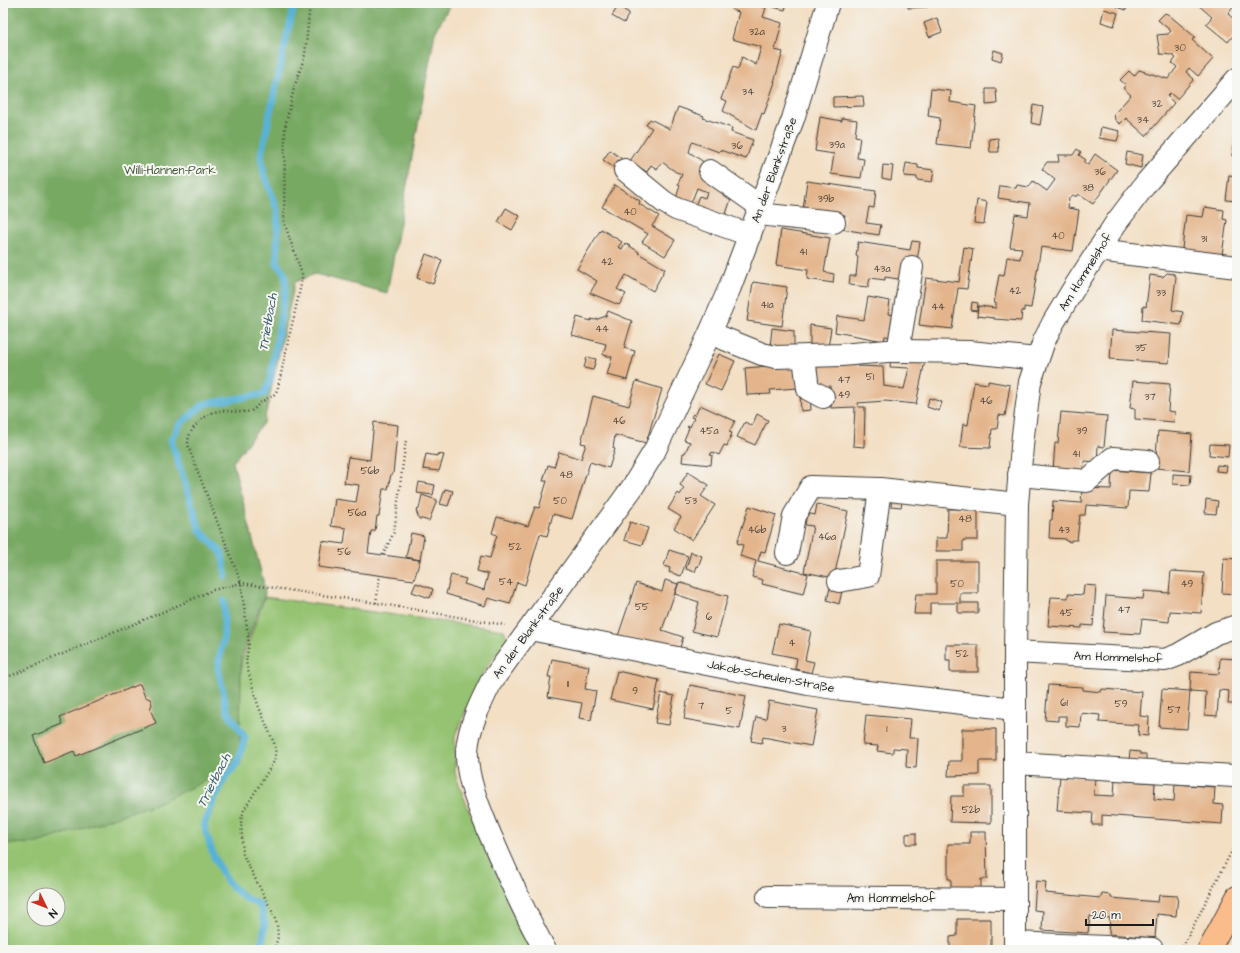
<svg xmlns="http://www.w3.org/2000/svg" width="1240" height="953" font-family="'Architects Daughter',sans-serif">
<style>
.green{fill:#95c372;stroke:#587047;fill-rule:evenodd}
.forest{fill:#78a964;stroke:#4a6240}
.lines{fill:none;stroke-linecap:round;stroke-linejoin:round}
.stream{stroke:#58b2d5;stroke-width:7}
.building{fill:#e4b58c}
.minor-casing{stroke:#3c3935;stroke-width:24}
.major-casing{stroke:#3c3935;stroke-width:24}
.path{stroke:#3c3935;stroke-width:2.5;stroke-dasharray:1 3;stroke-linecap:butt}
.minor{stroke:#fff;stroke-width:22}
.major{stroke:#fabc8b;stroke-width:22}
.labels{text-anchor:middle;stroke-width:4;stroke-linejoin:round;paint-order:stroke}
.number-label{font-size:10px;fill:#4e4238}
.park-label{font-size:12px;fill:#46563a;stroke:#f6f6f2}
.street-label{font-size:12px;fill:#1c1c1c;stroke:#f6f6f2}
.water-label{font-size:13px;font-style:italic;fill:#345866;stroke:#f6f6f2}
</style>
<rect width="100%" height="100%" fill="#f6f6f2"/>
<filter id="ink" filterUnits="userSpaceOnUse"><feTurbulence type="fractalNoise" baseFrequency=".025" numOctaves="2"/><feDisplacementMap in="SourceGraphic" scale="8" xChannelSelector="R" yChannelSelector="G"/><feConvolveMatrix kernelMatrix="1 2 1 2 8 2 1 2 1" color-interpolation-filters="sRGB"/></filter>
<filter id="wash" filterUnits="userSpaceOnUse"><feTurbulence type="fractalNoise" baseFrequency=".012" numOctaves="4" result="noise"/><feDisplacementMap in="SourceGraphic" scale="16" xChannelSelector="R" yChannelSelector="G"/><feGaussianBlur stdDeviation="0.9" result="paint"/><feColorMatrix in="noise" values="0 0 0 0 0 0 0 0 0 0 0 0 0 0 0 0 0 1.4 0 .05"/><feComposite in="paint" operator="in"/></filter>
<g filter="url(#wash)">
<rect width="100%" height="100%" fill="#f3dfc4"/>
<path class="green" d="M265 597 504 630 508 639 483 672 455 736V773L472 819 521 927 533 950H3V844L37 843 240 765 241 658H243ZM34 895H58V919H34Z"/>
<path class="forest" d="M3 3H451L435 33 387 293 315 274 295 282 264 422 233 462 263 580 265 594 241 658 240 765 155 804 37 843 3 844Z"/>
<g class="lines">
<g class="stream">
<path d="M226 576 222 553 200 530 171 440 180 424 204 404 264 394 270 381 286 287 285 274 277 263 278 212 264 174 261 155 286 40 295 3"/>
<path d="M224 601V635L218 667 227 710 245 737 238 762 226 777 214 800 204 825 213 855 227 881 243 897 260 905 265 923 263 939 255 950"/>
</g>
</g>
<g id="blocks">
<g class="building">
<path d="M725 3H749L766 8 763 17 782 23 775 50 783 52 774 82H775L764 114 762 113 756 130 723 111 727 101 721 99 733 67 738 69 742 57 756 65 761 47 732 39 739 12 732 10 733 8Z"/>
<path d="M766 3H787L785 10 765 5Z"/>
<path d="M908 3H928V7L908 8Z"/>
<path d="M1116 3H1128L1126 10 1115 6Z"/>
<path d="M1196 3H1233L1232 4 1234 6 1228 14 1237 22V31L1228 42 1206 24 1212 17Z"/>
<path d="M618 6 629 13 624 23 612 16Z"/>
<path d="M1104 9 1118 13 1114 26 1101 22Z"/>
<path d="M1165 13 1169 15 1195 37 1192 40 1213 59 1198 76 1189 68 1186 72 1194 79 1177 99 1170 93 1167 96 1174 103 1146 136 1126 118 1120 124 1115 120 1114 114 1131 95 1123 88 1126 85 1120 80 1129 71 1134 76 1139 70 1168 79 1177 67 1172 63 1176 58 1172 55 1160 54 1157 35 1168 34 1171 31 1158 20Z"/>
<path d="M937 18 942 32 929 37 924 23Z"/>
<path d="M994 50 1003 53 1001 61 992 58Z"/>
<path d="M931 89 951 91 950 102 976 106 971 148 937 144 940 118 928 116Z"/>
<path d="M986 89H996L997 104 986 105Z"/>
<path d="M863 96 864 106 833 107V97Z"/>
<path d="M1033 105 1043 107 1040 125 1031 123Z"/>
<path d="M678 107 704 116 703 118 732 128 731 132 753 140 746 159 720 150 719 152 692 142 689 152 711 167 733 193 725 217 695 206 699 196 705 198 707 192 697 188 689 208 675 202 680 185 678 184 682 174 676 172 662 162 657 169 651 165 647 172 630 161 652 128 646 125 650 119 670 129Z"/>
<path d="M820 117 842 121V118L857 120 855 136 860 137 857 158 864 159 861 178 831 174 834 154 815 151Z"/>
<path d="M1101 127 1120 131 1117 141 1099 138Z"/>
<path d="M1236 127H1237V156H1232Z"/>
<path d="M998 138 999 152H990L989 139Z"/>
<path d="M1077 149 1081 152 1079 155 1086 160 1084 162 1088 165 1095 154 1117 170 1093 204 1078 194 1077 196H1074L1072 195 1069 198 1068 208 1079 210 1073 251 1041 247 1031 308 1024 307V311H1022L1021 321 994 319V318L977 316 978 306 996 308V303H994L999 275 1004 276 1007 257 1020 259 1022 248 1010 247 1015 214 1028 216 1030 203 998 198 1000 186 1016 188 1017 185 1029 187 1033 181 1047 191 1055 180 1042 169 1047 162H1059L1058 155H1073Z"/>
<path d="M610 150 627 163 620 172 603 160Z"/>
<path d="M1127 152 1143 155 1141 168 1125 164Z"/>
<path d="M906 163 918 165V168L934 170 932 182 917 180V177L904 176Z"/>
<path d="M883 165 893 166 891 180 882 178Z"/>
<path d="M1229 175 1237 176V201L1226 200Z"/>
<path d="M807 181 876 191 874 208 869 207 866 223 881 225 879 235 841 229 845 215 803 209Z"/>
<path d="M615 185 640 201 639 204 659 216 652 226 675 240 665 256 642 242 648 234 602 207Z"/>
<path d="M977 200 987 202 984 224 974 223Z"/>
<path d="M1205 207 1224 210 1223 219 1227 220 1221 262 1181 257 1186 215 1203 217Z"/>
<path d="M506 208 520 216 512 230 498 222Z"/>
<path d="M601 229 622 242 618 247 622 249 625 243 639 252 638 253 665 269 653 291 626 275 617 289 626 294 619 305 590 293 597 281 577 269Z"/>
<path d="M781 230 830 238 824 272 834 274 833 283 807 279 808 270 776 265Z"/>
<path d="M912 241 920 242 917 261 905 280 885 277V280L870 278 868 287 849 285 850 276H856L858 257 856 256 858 242 910 250Z"/>
<path d="M964 247 973 249 967 289 958 288 952 329 919 325 926 278 959 282Z"/>
<path d="M426 254 442 260 433 284 417 278Z"/>
<path d="M1167 273 1174 274 1176 277 1172 310 1183 312 1181 325 1142 320 1143 306 1146 307 1150 275 1163 277Z"/>
<path d="M753 282 787 287 782 326 747 321Z"/>
<path d="M868 297 890 301 888 314 896 315 893 337 885 336 884 341 835 332 837 316 864 320Z"/>
<path d="M972 302 978 303 977 311 971 310Z"/>
<path d="M608 311 632 321 624 348 635 351 627 380 607 375 612 357 603 355 606 344 572 335 577 317 591 321V319L595 320 606 316Z"/>
<path d="M810 325 831 328 828 348H810Z"/>
<path d="M772 328 794 331V349L770 347Z"/>
<path d="M1112 330 1171 334 1169 363 1110 359Z"/>
<path d="M719 354 735 361 721 391 705 384Z"/>
<path d="M891 356H926L916 404 885 401 858 403V407H865L864 447 853 446 855 407 831 408 830 386 813 387 811 364 856 362 857 366 883 367 884 386 904 389 909 368 890 367Z"/>
<path d="M587 357 596 359 593 370 584 368Z"/>
<path d="M795 364 797 388 770 390 771 394 747 395 745 368Z"/>
<path d="M636 381 662 389 646 443 615 435 613 448 615 449 609 468 590 462 572 519 553 514 547 536 540 534 525 585 517 582 510 604 488 598 485 606 446 594 451 575 466 579 464 584 484 590 488 574 477 571 481 556 490 558 497 535 492 533 497 517 528 526 535 507 539 508 547 481H543L548 465 554 467 559 452 581 459 586 444 581 443 593 396 629 406Z"/>
<path d="M988 381 1010 385 1005 416 999 415 997 429H992L990 448 960 447 963 424 968 425 974 382 988 384Z"/>
<path d="M1133 381 1170 384 1168 411 1175 412 1174 422 1135 419V409L1130 408Z"/>
<path d="M810 393 811 410 801 411 800 394Z"/>
<path d="M929 398 942 402 939 411 927 407Z"/>
<path d="M700 405 735 421 729 432 732 433 727 446 724 445 719 455 712 452 710 455H712L711 465 682 462 683 453H685L690 442 684 440 689 428 687 427 688 426 690 427 694 418 691 417 693 414 695 416Z"/>
<path d="M1061 412 1107 416 1104 447 1098 446 1097 462 1084 461 1083 474 1053 472 1055 443H1058Z"/>
<path d="M757 414 768 420 755 445 737 437 745 422 752 426Z"/>
<path d="M374 422 398 425 393 474H391L388 489H383L379 516H377L375 531H371L368 553 420 560 414 580 318 567 322 541 344 544 346 528 331 526 335 499 356 502 359 485 344 483 348 457 370 460Z"/>
<path d="M1158 431 1192 434 1189 471 1155 468Z"/>
<path d="M1210 444 1229 445 1228 457 1209 455Z"/>
<path d="M426 454 437 456V454L444 455 439 471 423 469Z"/>
<path d="M1217 465 1227 466 1226 472 1216 471Z"/>
<path d="M1112 470 1151 473 1149 492 1129 491 1128 508 1086 505 1085 515H1080L1077 540H1071V542L1066 541V539L1049 538 1050 520H1052L1053 501 1081 503 1082 488 1111 489Z"/>
<path d="M688 472 709 485 701 496 715 505 692 540 674 528 681 517 668 509 678 493 680 495 684 488 680 485Z"/>
<path d="M1173 474 1191 475 1190 485 1173 484Z"/>
<path d="M419 482 435 485 433 495 417 493Z"/>
<path d="M445 489 453 491 448 506 440 504Z"/>
<path d="M422 495 437 500 429 521 422 519H419L416 510 419 509Z"/>
<path d="M892 496 903 498 901 507 891 506Z"/>
<path d="M1206 499 1218 501 1216 514 1205 513Z"/>
<path d="M817 504 848 511 834 578 804 572 813 526 805 525 807 513 815 515Z"/>
<path d="M749 506 776 515 765 552 761 551 758 561 808 574 803 594 762 584 763 580 752 577 756 561 740 556 743 545 737 543Z"/>
<path d="M948 509H978V540H963V551H936V538H947Z"/>
<path d="M630 522 648 528 642 545 624 540Z"/>
<path d="M411 533 424 536 420 560 406 557Z"/>
<path d="M669 550 688 556 681 576 669 572 670 568 664 566Z"/>
<path d="M691 552 702 556 698 567 697 566 695 572 686 569Z"/>
<path d="M1224 558 1237 559V594L1222 593Z"/>
<path d="M936 561H978V593H960V603H978V613H958V603H930V614H914L916 594H936Z"/>
<path d="M1171 571 1204 573 1201 613 1170 611 1169 622 1142 619 1140 634 1103 632 1106 596 1143 599 1144 591 1169 593Z"/>
<path d="M665 580 678 584 662 630 683 637 680 648 618 636 636 583 662 592Z"/>
<path d="M679 582 702 590 728 596 717 637 692 631 699 602 675 594Z"/>
<path d="M416 583 433 589 430 598 412 592Z"/>
<path d="M1084 585 1096 586 1093 626 1082 625V628L1048 626 1051 597 1068 598V594L1083 595Z"/>
<path d="M830 588 842 591 839 604 827 600Z"/>
<path d="M779 624 811 631 805 660 814 662 811 673 795 669 797 658 772 653Z"/>
<path d="M946 645H978V672H950V660H946Z"/>
<path d="M1220 658 1237 659V704H1228L1229 691 1219 690 1217 716 1205 715 1206 692 1190 691 1191 672 1219 674Z"/>
<path d="M552 659 589 666 585 689 596 691 591 720 579 718 582 703 548 697 551 677H548Z"/>
<path d="M617 671 659 680 653 709 610 700Z"/>
<path d="M140 684 145 697 150 699 152 704 150 709 156 723 76 756 74 751 44 763 33 736 63 724 60 717Z"/>
<path d="M690 685 746 696 740 729 684 719Z"/>
<path d="M1048 685 1083 687V690L1101 692 1102 689 1142 692 1140 716 1149 717 1148 736 1138 735 1139 725 1099 722 1100 715 1081 713 1080 727 1066 726V716H1058V721L1045 720Z"/>
<path d="M1162 689 1190 691 1187 729 1159 727Z"/>
<path d="M661 693 674 696 669 725 655 723Z"/>
<path d="M769 701 818 710 811 746 763 737 762 743 751 741 756 717 766 719Z"/>
<path d="M866 715 911 719 909 738H918L916 768 906 767 907 749 893 748V753L877 751 878 746 863 745Z"/>
<path d="M962 729H996V761H979V775L948 776 949 761H962Z"/>
<path d="M1130 751 1140 752V754H1146V762L1129 760Z"/>
<path d="M1060 776 1095 778 1094 795 1114 796 1115 780 1155 783 1154 799 1174 801 1175 784 1215 787 1214 804 1223 805 1222 824 1102 815V825H1092L1093 813 1057 811Z"/>
<path d="M964 786H991V823L950 822 951 796H964Z"/>
<path d="M970 832H986L987 879H981V889H951V879H948V844H970Z"/>
<path d="M916 833V844H906V834Z"/>
<path d="M1036 881 1046 882 1045 893 1101 898 1102 894 1111 895V898L1158 902 1159 895 1178 896 1176 916 1157 914 1155 938 1109 934 1110 918 1090 916 1088 933 1042 930 1043 911 1034 910Z"/>
<path d="M957 919H991V950H950V937L957 936Z"/>
</g>
</g>
</g>
<g filter="url(#ink)">
<use href="#blocks" fill-opacity="0" stroke="#3c3935" stroke-width="1"/>
<g class="lines">
<defs>
<g id="minor">
<path d="M625 170 664 202 676 209 750 235"/>
<path d="M710 171 761 207"/>
<path d="M758 214 834 222"/>
<path d="M1098 250 1237 267"/>
<path d="M710 333 762 354 776 357 841 355 887 351H904L970 352 1037 359"/>
<path d="M898 351 912 267"/>
<path d="M804 357 808 389 823 397"/>
<path d="M1019 475 1087 481 1113 458 1148 461"/>
<path d="M787 553 794 516 811 487 880 489 1017 504"/>
<path d="M839 581 868 576 880 489"/>
<path d="M530 629 808 684 841 689 1015 709"/>
<path d="M1015 652 1165 660 1178 655 1216 633 1237 626"/>
<path d="M1015 763 1234 776"/>
<path d="M768 897 1015 899"/>
<path d="M1015 943 1152 949"/>
<path d="M545 950C524 912 506 872 489 832 479 807 466 778 467 751 468 728 481 702 491 682L632 488 654 452 710 333 730 287 793 119 828 3"/>
<path d="M1015 950V652L1017 504 1023 435 1030 382 1044 341 1053 323 1074 288 1116 223 1147 182 1237 79"/>
</g>
<path id="major" d="M1209 950 1237 897"/>
</defs>
<use href="#minor" class="minor-casing"/>
<use href="#major" class="major-casing"/>
<g class="path">
<path d="M383 555 394 532 406 440"/>
<path d="M376 603 380 575"/>
<path d="M3 679 158 614 213 590 241 583 376 603 505 625"/>
<path d="M274 950 278 937 277 924 273 913 245 859 243 854 241 820 244 810 273 763C276 756 276 750 274 743L258 705 247 667 246 662 249 643 241 583 191 454C190 451 188 446 188 442 188 429 207 412 219 411 229 410 241 414 251 411 256 409 258 403 263 401 271 396 275 397 278 387L302 280V274L284 222 285 127 294 88 305 55 310 3"/>
<path d="M1181 950 1237 841"/>
</g>
<use href="#minor" class="minor"/>
<use href="#major" class="major"/>
</g>
</g>
<g class="labels">
<g class="number-label">
<text x="757" y="35">32a</text>
<text x="1180" y="51">30</text>
<text x="748" y="95">34</text>
<text x="1157" y="107">32</text>
<text x="1143" y="123">34</text>
<text x="837" y="148">39a</text>
<text x="737" y="149">36</text>
<text x="1100" y="175">36</text>
<text x="1088" y="191">38</text>
<text x="826" y="202">39b</text>
<text x="630" y="215">40</text>
<text x="1058" y="239">40</text>
<text x="1204" y="242">31</text>
<text x="803" y="255">41</text>
<text x="607" y="265">42</text>
<text x="882" y="272">43a</text>
<text x="1015" y="294">42</text>
<text x="1161" y="296">33</text>
<text x="767" y="308">41a</text>
<text x="938" y="310">44</text>
<text x="602" y="332">44</text>
<text x="1141" y="351">35</text>
<text x="870" y="380">51</text>
<text x="844" y="383">47</text>
<text x="844" y="398">49</text>
<text x="1150" y="400">37</text>
<text x="986" y="404">46</text>
<text x="619" y="424">46</text>
<text x="709" y="434">45a</text>
<text x="1082" y="434">39</text>
<text x="1076" y="457">41</text>
<text x="370" y="474">56b</text>
<text x="566" y="478">48</text>
<text x="560" y="504">50</text>
<text x="691" y="504">53</text>
<text x="357" y="516">56a</text>
<text x="965" y="522">48</text>
<text x="757" y="533">46b</text>
<text x="1064" y="533">43</text>
<text x="827" y="540">46a</text>
<text x="515" y="550">52</text>
<text x="344" y="555">56</text>
<text x="506" y="585">54</text>
<text x="957" y="587">50</text>
<text x="1187" y="587">49</text>
<text x="642" y="610">55</text>
<text x="1124" y="613">47</text>
<text x="1066" y="616">45</text>
<text x="709" y="620">6</text>
<text x="792" y="646">4</text>
<text x="962" y="657">52</text>
<text x="568" y="687">11</text>
<text x="635" y="694">9</text>
<text x="1064" y="706">61</text>
<text x="1121" y="707">59</text>
<text x="701" y="709">7</text>
<text x="1174" y="713">57</text>
<text x="729" y="714">5</text>
<text x="784" y="732">3</text>
<text x="887" y="732">1</text>
<text x="971" y="813">52b</text>
</g>
<g class="park-label">
<text x="170" y="174">Willi-Hannen-Park</text>
</g>
<g class="street-label">
<text transform="translate(774 170) rotate(-70)" y="4">An der Blankstraße</text>
<text transform="translate(1085 272) rotate(-58)" y="4">Am Hommelshof</text>
<text transform="translate(528 632) rotate(-54)" y="4">An der Blankstraße</text>
<text transform="translate(1118 657) rotate(2)" y="4">Am Hommelshof</text>
<text transform="translate(771 676) rotate(11)" y="4">Jakob-Scheulen-Straße</text>
<text x="891" y="902">Am Hommelshof</text>
</g>
<g class="water-label">
<text transform="translate(267 322) rotate(-80)" y="5">Trietbach</text>
<text transform="translate(213 780) rotate(-63)" y="5">Trietbach</text>
</g>
</g>
<rect width="1240" height="953" fill="none" stroke="#f6f6f2" stroke-width="16"/>
<g transform="translate(46 907) rotate(133)"><circle r="19" fill="#f6f6f2" stroke="#9f9f9c"/>
<path d="M0-3L7 15L0 10L-7 15Z" fill="#c8321e"/>
<text y="-6" font-size="11" font-weight="bold" text-anchor="middle" fill="#1c1c1c">N</text>
</g>
<path d="M1086 919v6h67v-6" fill="none" stroke="#1c1c1c" stroke-width="2"/>
<text x="1092" y="919" font-size="12" fill="#1c1c1c" stroke="#f6f6f2" stroke-width="3" paint-order="stroke">20 m</text>
</svg>
